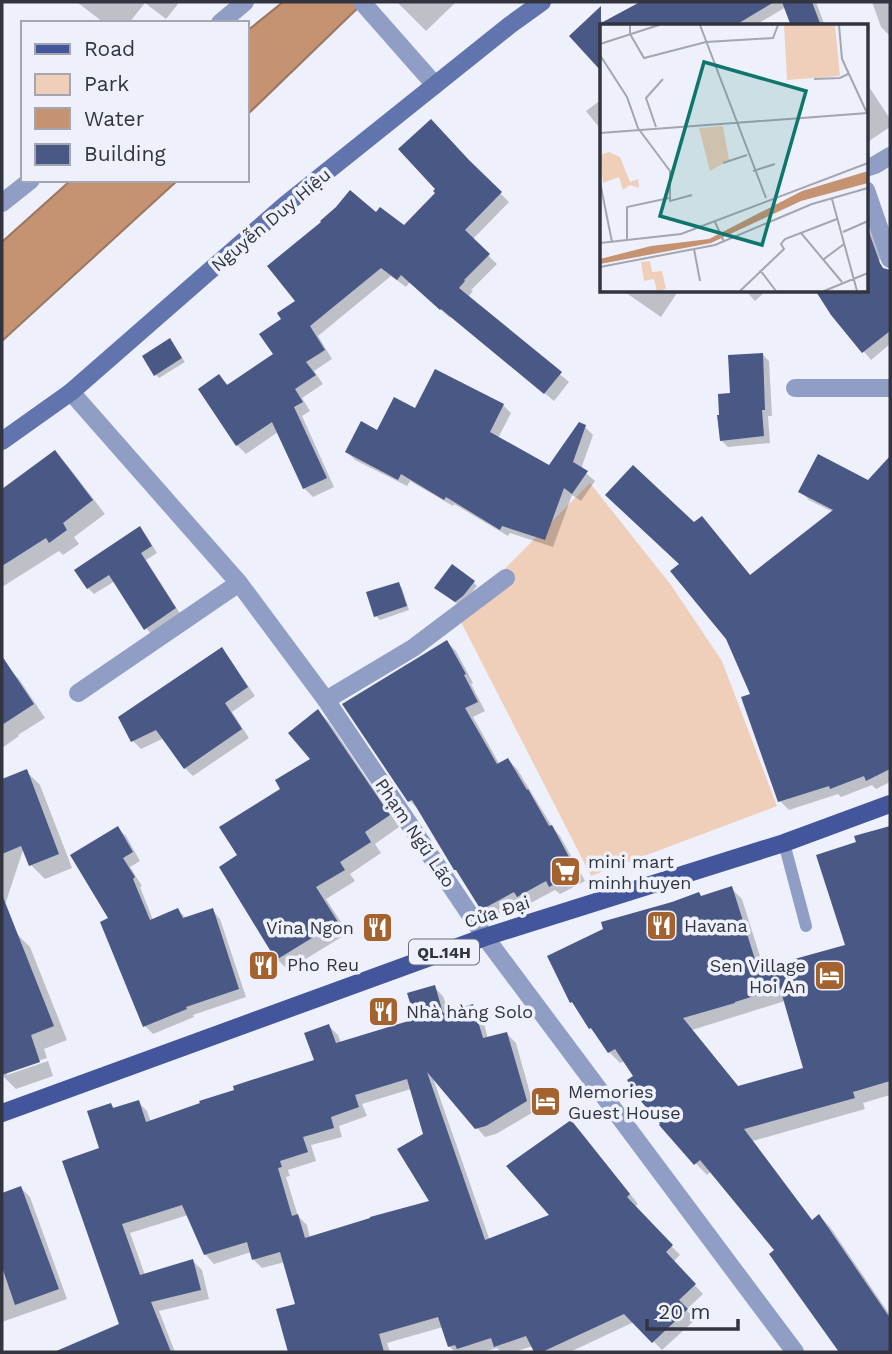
<svg xmlns="http://www.w3.org/2000/svg" width="892" height="1354" font-family="'Work Sans',sans-serif">
<style>
.green{fill:#f0cfba}
.water{fill:#c59371;stroke:#997762;stroke-width:2}
.shadow{fill:#0003;fill-rule:evenodd}
.building{fill:#4a5886;fill-rule:evenodd}
.lines{fill:none;stroke-linecap:round;stroke-linejoin:round}
.lane{stroke:#909ec6;stroke-width:12}
.street{stroke:#909ec6;stroke-width:18}
.secondary{stroke:#6274ae;stroke-width:18}
.primary{stroke:#43569c;stroke-width:18}
.labels{text-anchor:middle;stroke-width:7;stroke-linejoin:round;paint-order:stroke}
.shield{fill:#eef1fb;stroke:#6a6d77;stroke-width:2}
.shield-label{font-size:16px;font-weight:bold;fill:#32353f}
.street-label{font-size:18px;fill:#32353f;stroke:#eef1fb}
.poi-label{font-size:18px;fill:#32353f;stroke:#eef1fb;text-anchor:start}
.inset-road{fill:none;stroke:#a3a6b0;stroke-width:2}
.view{fill:#0f766e;fill-opacity:0.15;stroke:#0f766e;stroke-width:3.5}
.inset-edge{fill:none;stroke:#32353f;stroke-width:3.5}
</style>
<rect width="100%" height="100%" fill="#eef1fb"/>
<path class="green" d="M590 483 671 585 722 661 777 806 591 876 458 616Z"/>
<g class="water">
<path d="M283 2H364L247 115V31Z"/>
<path d="M71 180H178L2 341V242Z"/>
</g>
<g class="shadow">
<path d="M77 2H176L178 4 166 19 145 3 129 23H104Z"/>
<path d="M397 2H456L426 31Z"/>
<path d="M644 2H816L825 26H792L786 7 754 26H602V69L594 60 595 14 604 23Z"/>
<path d="M872 2H890V36L881 27Z"/>
<path d="M866 82 890 119V127L866 143Z"/>
<path d="M602 99V131L586 111Z"/>
<path d="M475 168 509 202 472 240 497 264 471 290 473 291 468 297 569 382 554 401 451 316 450 318 410 282 406 287 391 276 318 336 332 359 314 371 323 384 302 398 310 411 302 416 334 487 313 497 304 488 278 432 246 454 237 445 200 389 219 376 229 386 276 354 283 320 298 301 376 214 404 227Z"/>
<path d="M866 225 872 232 882 259 872 263 876 274 890 291V344L871 360 832 314 866 290Z"/>
<path d="M622 290H679L661 317Z"/>
<path d="M745 290H767L755 301Z"/>
<path d="M173 344 185 362 159 378 156 375Z"/>
<path d="M762 354 769 361 772 416H768L770 443 728 447 721 440 732 394Z"/>
<path d="M503 405 511 413 498 438 550 468 585 427 593 435 581 469 595 481 581 501 572 495 553 547 510 533 508 536 454 504 453 506 410 481 407 486 355 460 347 452 416 410Z"/>
<path d="M55 453 68 466 105 514 74 537 79 544 63 555 59 551 2 587V511L21 498Z"/>
<path d="M890 458V782L876 789 872 785 841 797 838 794 789 810 780 801 752 695 727 638 681 564 694 525 702 518 751 576 833 512 809 500 800 491 868 482Z"/>
<path d="M139 528 146 535 157 553 146 560 181 615 152 635 146 628 115 581 94 594 88 588Z"/>
<path d="M473 582 477 586 467 599 459 605 440 591Z"/>
<path d="M398 584 402 588 409 610 380 620 376 616Z"/>
<path d="M447 642 456 651 473 683 471 684 485 711 473 717 500 765 508 760 517 769 553 828 560 836 585 881 560 894 555 890 527 905 522 900 491 918 482 909 419 810 410 801 345 704Z"/>
<path d="M221 650 229 658 255 696 232 712 249 738 193 776 185 768 164 738 141 749 133 741 120 718Z"/>
<path d="M6 666 19 679 45 718 18 735 19 736 2 748V669Z"/>
<path d="M318 711 329 722 399 827 375 844 381 853 350 874 355 881 326 899 348 933 288 970 277 959 239 856 283 789 313 759Z"/>
<path d="M26 771 40 785 72 868 45 879 31 865 24 847 2 914V781Z"/>
<path d="M117 828 126 836 140 861 130 867 142 886 140 887 153 920 178 910 187 919 212 910 220 919 246 997 193 1015 194 1017 153 1034 145 1026 111 919Z"/>
<path d="M890 828V1095L863 1103 865 1109 753 1141 813 1221 819 1216 830 1227 890 1315V1352H841L771 1255 776 1251 711 1171 707 1175 676 1143 625 1061 620 1063 609 1052 600 1038 590 1028 578 1008 571 1001 702 897 731 888 742 899 764 969 847 946 858 843 857 837ZM785 1001 805 1069 739 1087 692 1030Z"/>
<path d="M16 933 30 947 67 1040 44 1049 47 1058 7 1071V1075L48 1061 53 1076 16 1089 2 1075V939Z"/>
<path d="M434 987 443 996 449 1013 472 1006 482 1015 488 1039 507 1034 516 1043 535 1111 496 1134 485 1137 433 1078 490 1241 552 1216 580 1131 638 1204 634 1207 680 1255 673 1262 703 1294 686 1310 696 1319 662 1350 634 1322 570 1352H535L533 1346 514 1352H501L497 1348 483 1352H455L449 1346 443 1327 387 1343 390 1352H290L278 1311 297 1305 285 1262 262 1268 253 1259 251 1252 214 1264 205 1254 188 1215 130 1233 145 1275 193 1261 202 1270 209 1299 159 1311 175 1352H69L67 1348 121 1325 101 1149 111 1105 115 1109 138 1102 147 1111 151 1122 316 1061 329 1026 338 1035 341 1043 417 1020ZM411 1089 425 1135 432 1202 310 1238 307 1225 298 1216 286 1177 290 1176 288 1170 316 1161 311 1145 342 1137 339 1126 367 1116 362 1104Z"/>
<path d="M21 1188 30 1197 67 1299 2 1322V1195Z"/>
</g>
<g class="building">
<path d="M640 2H774L734 26H601V71L569 36 601 6V23Z"/>
<path d="M782 2H812L821 26H791Z"/>
<path d="M431 119 469 160 502 192 465 230 490 254 464 280 465 281 459 288 562 372 544 394 441 309 440 310 401 275 397 280 381 268 310 326 325 350 306 362 316 375 295 389 303 402 294 407 327 478 303 489 272 422 236 446 198 389 219 374 227 385 273 354 259 334 281 319 277 313 295 301 267 266 321 222 320 221 336 207 350 190 376 212 380 207 404 225 435 193 433 191 435 189 398 149Z"/>
<path d="M866 224 880 263 883 268 890 270V331L862 353 831 315 815 290H866Z"/>
<path d="M170 338 182 358 154 376 142 356Z"/>
<path d="M763 353 765 410H762L764 436 720 441 717 415H719L718 394 730 393 728 355Z"/>
<path d="M435 369 504 404 490 432 549 465 579 422 586 425 573 462 588 471 572 494 564 488 545 540 502 526 500 530 446 497 444 500 401 474 398 480 345 452 361 421 377 430 394 397 415 408Z"/>
<path d="M55 450 93 500 63 523 67 530 49 543 46 538 2 566V489Z"/>
<path d="M818 454 868 480 890 456V769L866 781 864 776 830 789 829 786 778 802 741 697 750 694 726 639 670 571 679 564 605 495 633 465 694 522 702 516 750 575 833 510 798 492Z"/>
<path d="M140 526 152 546 141 553 176 608 144 630 109 575 87 589 74 570Z"/>
<path d="M452 564 475 581 463 596 455 602 434 588Z"/>
<path d="M399 582 407 606 374 617 366 592Z"/>
<path d="M447 640 466 674 464 675 478 702 465 708 497 764 508 758 527 790 528 789 549 826 552 825 577 872 549 887 546 881 517 897 514 892 481 910 456 870H454L412 800 408 802 342 704Z"/>
<path d="M222 647 248 687 225 703 242 729 184 769 156 730 131 742 118 717Z"/>
<path d="M2 656 34 704 2 725Z"/>
<path d="M318 709 390 815 365 832 371 842 340 862 345 870 316 887 338 922 276 960 219 867 237 855 219 827 280 789 275 780 310 759 288 733Z"/>
<path d="M27 769 59 854 29 866 21 846 2 854V779Z"/>
<path d="M118 826 133 852 123 858 135 877 133 879 150 920 178 908 183 918 213 908 239 989 186 1007 187 1009 143 1027 100 922 108 918 70 855Z"/>
<path d="M890 826V1081L853 1092 855 1098 744 1129 812 1220 819 1214 890 1318V1352H839L769 1254 774 1250 700 1160 694 1165 659 1125 660 1124 640 1100 641 1099 627 1080 633 1076 615 1049 608 1053 591 1028 589 1029 572 1002 570 1003 547 956 603 929 601 922 672 902 699 892 701 896 732 886 758 969 845 945 816 855 856 842 854 836ZM780 988 803 1068 738 1086 683 1018 735 1003V1002Z"/>
<path d="M2 897H3L54 1026 31 1035 40 1062 2 1075Z"/>
<path d="M435 985 443 1013 473 1004 483 1038 507 1032 527 1101 486 1126 475 1129 427 1072 485 1240 549 1215 506 1166 571 1120 630 1194 627 1197 673 1245 666 1252 696 1284 679 1300 688 1309 652 1343 624 1314 542 1352H534L526 1336 494 1347 491 1338 457 1349 455 1345 448 1347 438 1317 379 1334 384 1352H288L276 1309 295 1304 280 1252 252 1260 247 1242 204 1255 182 1205 122 1224 140 1275 193 1259 201 1290 151 1302 171 1352H54L119 1324 62 1161 99 1148 87 1111 111 1103 113 1108 139 1100 146 1122 200 1103 199 1101 234 1090 233 1086 314 1060 304 1033 329 1024 336 1043 415 1019 407 993ZM407 1079 423 1134 397 1149 429 1201 370 1217V1218L305 1238 298 1214 292 1216 278 1168 282 1167 280 1161 308 1152 303 1137 334 1128 331 1117 359 1107 355 1095Z"/>
<path d="M21 1186 59 1289 15 1305 2 1267V1193Z"/>
</g>
<g class="lines">
<path class="lane" d="M784 843 806 926"/>
<g class="street">
<path d="M362 2 435 85"/>
<path d="M220 23 245 2"/>
<path d="M866 168 875 165 890 156"/>
<path d="M866 190 890 259"/>
<path d="M2 203 31 180"/>
<path d="M795 388H890"/>
<path d="M71 392 239 583 326 700 485 937 795 1352"/>
<path d="M78 693 239 583"/>
<path d="M326 700 413 648 506 578"/>
</g>
<path class="secondary" d="M2 441 71 392 285 205 510 25 542 2"/>
<path class="primary" d="M2 1113 485 937 784 843 890 804"/>
</g>
<defs>
<symbol id="supermarket-square" viewBox="-11 -11 22 22"><rect x="-9" y="-9" width="18" height="18" rx="4" fill="#a4622f" stroke="#eef1fb"/><path d="M-6-5.5h2.5l.6 2H6L4.5 2H-2.5L-4.4-4H-6ZM-1.5 3.2a1.3 1.3 0 1 0 .1 0ZM3 3.2a1.3 1.3 0 1 0 .1 0Z" fill="#fff"/></symbol>
<symbol id="restaurant-square" viewBox="-11 -11 22 22"><rect x="-9" y="-9" width="18" height="18" rx="4" fill="#a4622f" stroke="#eef1fb"/><path d="M-5-6h1v4h1v-4h1v4h1v-4h1v5L-1.5 .5V6h-2V.5L-5-1ZM5-6V6H3V1.5H1.5Q1.5-4 5-6Z" fill="#fff"/></symbol>
<symbol id="hotel-square" viewBox="-11 -11 22 22"><rect x="-9" y="-9" width="18" height="18" rx="4" fill="#a4622f" stroke="#eef1fb"/><path d="M-6-4.5h1.5V1H6V5H4.5V3h-9V5H-6ZM-4 0a1.8 1.8 0 1 1 3.6 0ZM.5 0V-2.5h3Q6-2.5 6 0Z" fill="#fff"/></symbol>
</defs>
<g fill-rule="evenodd">
<use href="#supermarket-square" x="548" y="854" width="35" height="35"/>
<use href="#restaurant-square" x="644" y="908" width="35" height="35"/>
<use href="#restaurant-square" x="360" y="910" width="35" height="35"/>
<use href="#restaurant-square" x="246" y="948" width="35" height="35"/>
<use href="#hotel-square" x="812" y="958" width="35" height="35"/>
<use href="#restaurant-square" x="366" y="994" width="35" height="35"/>
<use href="#hotel-square" x="528" y="1084" width="35" height="35"/>
</g>
<g class="labels">
<rect class="shield" x="409" y="939.5" width="70" height="25" rx="5"/>
<g class="shield-label">
<text x="444" y="958">QL.14H</text>
</g>
<g class="street-label">
<text transform="translate(271 220) rotate(-40)" y="6">Nguyễn Duy Hiệu</text>
<text transform="translate(415 833) rotate(56)" y="6">Phạm Ngũ Lão</text>
<text transform="translate(497 912) rotate(-18)" y="6">Cửa Đại</text>
</g>
<g class="poi-label">
<text x="588" y="868">mini mart<tspan x="588" dy="21">minh huyen</tspan></text>
<text x="684" y="932">Havana</text>
<text x="354" y="934" text-anchor="end">Vina Ngon</text>
<text x="287" y="971">Pho Reu</text>
<text x="806" y="972" text-anchor="end">Sen Village<tspan x="806" dy="21">Hoi An</tspan></text>
<text x="406" y="1018">Nhà hàng Solo</text>
<text x="568" y="1098">Memories<tspan x="568" dy="21">Guest House</tspan></text>
</g>
</g>
<g transform="translate(600 24)">
<rect width="268" height="268" fill="#eef1fb"/>
<path d="M184 1H235L240 52 187 56ZM123 102 129 136 110 147 99 104ZM9 128 20 133 30 158 38 155 39 164 30 161 23 166 19 153 3 159 0 131ZM50 237 52 248 62 247 66 265 57 267 54 255 44 257 41 238Z" fill="#f0cfba"/>
<path d="M268 147V159L201 177 111 219 0 240V235L51 222 109 215 202 167Z" fill="#c59371"/>
<path class="inset-road" d="M30 1V10L44 34 106 18 173 14 178 1M100 1 166 174M239 1 242 35 267 89M0 20 59 1M0 31 27 73 38 104 70 147V177L92 171M214 55 240 54 248 50M56 103 46 74 63 55M0 109 268 89M123 139 147 131M153 147 175 140M0 158 12 218M232 175 257 267M115 198 124 218M243 208 268 197M201 209 242 258M27 215V183L69 174M0 219 81 210 268 139M94 225 100 257M224 235 244 220M0 243 115 221 212 180 268 164M160 246 176 267M140 267 184 225 181 220 185 215 237 195M224 267 268 249"/>
<path class="view" d="M104 38 206 67 162 221 60 192Z"/>
<rect width="268" height="268" class="inset-edge"/>
</g>
<rect width="892" height="1354" fill="none" stroke="#32353f" stroke-width="7"/>
<rect x="21" y="21" width="228" height="161" fill="#eef1fb" stroke="#a3a6b0" stroke-width="2"/>
<rect x="35" y="44" width="35" height="10" fill="#43569c" stroke="#a3a6b0" stroke-width="2"/>
<text x="84" y="56" font-size="21" fill="#32353f">Road</text>
<rect x="35" y="74" width="35" height="21" fill="#f0cfba" stroke="#a3a6b0" stroke-width="2"/>
<text x="84" y="91" font-size="21" fill="#32353f">Park</text>
<rect x="35" y="108" width="35" height="21" fill="#c59371" stroke="#a3a6b0" stroke-width="2"/>
<text x="84" y="126" font-size="21" fill="#32353f">Water</text>
<rect x="35" y="144" width="35" height="21" fill="#4a5886" stroke="#a3a6b0" stroke-width="2"/>
<text x="84" y="161" font-size="21" fill="#32353f">Building</text>
<path d="M647 1319v10h91v-10" fill="none" stroke="#32353f" stroke-width="3.5"/>
<text x="658" y="1319" font-size="21" fill="#32353f" stroke="#eef1fb" stroke-width="5" paint-order="stroke">20 m</text>
</svg>
